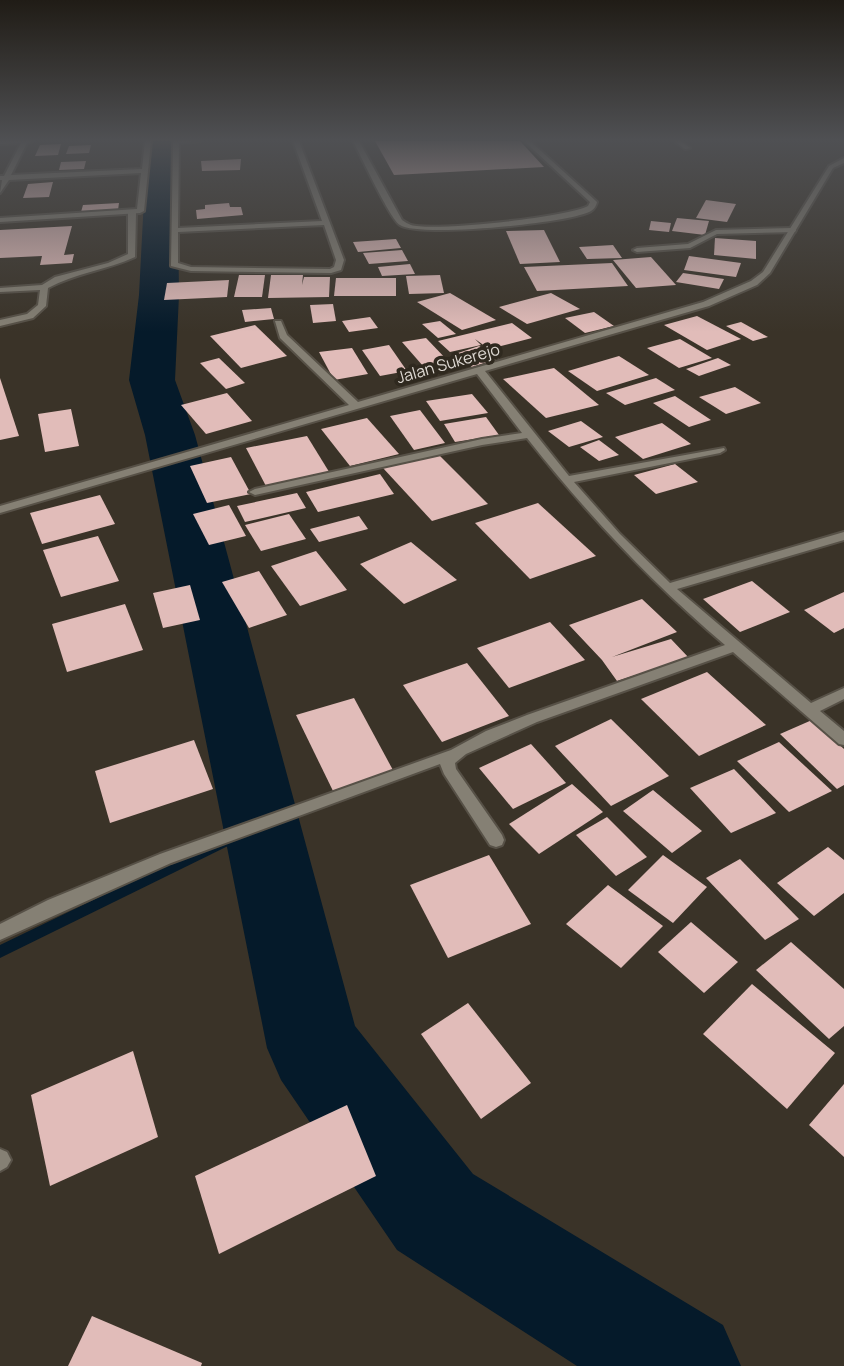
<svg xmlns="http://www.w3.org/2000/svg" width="844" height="1366" font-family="Manrope,sans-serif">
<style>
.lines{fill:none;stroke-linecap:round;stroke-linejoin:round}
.stream{fill:#051a2a;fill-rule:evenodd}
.river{fill:#051a2a;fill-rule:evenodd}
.building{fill:#e1bcb9}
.lane-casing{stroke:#575147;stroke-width:4}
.street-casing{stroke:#575147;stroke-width:4}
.lane{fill:#858074;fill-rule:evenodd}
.street{fill:#858074;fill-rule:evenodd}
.labels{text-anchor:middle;stroke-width:7;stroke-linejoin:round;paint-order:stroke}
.far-street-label{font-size:16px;fill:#ddd8d2;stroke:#2f291f}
</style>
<rect width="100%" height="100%" fill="#3a3328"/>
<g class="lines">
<path class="stream" d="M224 837 228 838 230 842 228 846 0 958V945Z"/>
<path class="river" d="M147 141H177L179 295 175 380 195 435 355 1026 473 1174 723 1325 741 1366H577L397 1250 281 1080 267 1048 145 435 129 380 139 295Z"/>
</g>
<g class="building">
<path d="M375 141H520L544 167 394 175Z"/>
<path d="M61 144 58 155 35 156 40 145Z"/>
<path d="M91 145 89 153 66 154 69 146Z"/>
<path d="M241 159 240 170 202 171 201 161Z"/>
<path d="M86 161 84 169 59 170 61 162Z"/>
<path d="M53 182 49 197 23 198 28 184Z"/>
<path d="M706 200 736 204 727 222 696 218Z"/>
<path d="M119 203 118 210 81 212 83 205Z"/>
<path d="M229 203 230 207H241L243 215 197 219 196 210 205 209V205Z"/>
<path d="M677 218 709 221 705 235 672 231Z"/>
<path d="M651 221 671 223 669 232 649 230Z"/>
<path d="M72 226 64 255 74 254 72 263 40 265 42 256 0 258V230Z"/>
<path d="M544 230 560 262 520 264 506 231Z"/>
<path d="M715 238 756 241V259L714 255Z"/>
<path d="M396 239 401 248 358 252 353 242Z"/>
<path d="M613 245 622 258 587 259 579 247Z"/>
<path d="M402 250 408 261 369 264 363 253Z"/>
<path d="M689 256 741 263 736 277 684 270Z"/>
<path d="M651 257 676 285 636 288 613 260Z"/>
<path d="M612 263 628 286 537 291 524 267Z"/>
<path d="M410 264 415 274 382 276 378 267Z"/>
<path d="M683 273 724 279 719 289 676 282Z"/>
<path d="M239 275H265L262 297H234Z"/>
<path d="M271 275H303L302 285 304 277H330L329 297 268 298Z"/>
<path d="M440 275 444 293 409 294 406 276Z"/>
<path d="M336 278H396V296H334Z"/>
<path d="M229 280 227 297 164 300 167 283Z"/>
<path d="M450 293 496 320 462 330 417 302Z"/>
<path d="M551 293 580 309 527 324 499 307Z"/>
<path d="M333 304 336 321 313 323 310 305Z"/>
<path d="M271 308 274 319 245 322 242 310Z"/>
<path d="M594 312 614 326 585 333 565 318Z"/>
<path d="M697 316 741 339 707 350 664 325Z"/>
<path d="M370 317 378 328 349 332 342 321Z"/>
<path d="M440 321 456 334 438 338 422 324Z"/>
<path d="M741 322 768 337 753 341 726 326Z"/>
<path d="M512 323 532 338 489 349 475 339 481 345 450 352 438 341Z"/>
<path d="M255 325 287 356 241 368 210 336Z"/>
<path d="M426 338 448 361 423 366 402 342Z"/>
<path d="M680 339 712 358 679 368 647 348Z"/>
<path d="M389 345 407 371 380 376 362 350Z"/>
<path d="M479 346 499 358 472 367 452 355Z"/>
<path d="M352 348 368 374 334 380 319 352Z"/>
<path d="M619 356 649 375 597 391 568 371Z"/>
<path d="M219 358 245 383 226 389 200 363Z"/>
<path d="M718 358 731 365 699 376 686 369Z"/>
<path d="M554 368 599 405 546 418 503 379Z"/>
<path d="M0 378 19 436 0 440Z"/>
<path d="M656 378 675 390 625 405 606 393Z"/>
<path d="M735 387 761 403 726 414 699 397Z"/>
<path d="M227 393 252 421 206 434 181 405Z"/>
<path d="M472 394 488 413 440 421 426 401Z"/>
<path d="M675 396 711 420 689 427 653 403Z"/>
<path d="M71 409 79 446 45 452 38 414Z"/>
<path d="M420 410 445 443 414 450 390 416Z"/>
<path d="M486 417 499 435 455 442 444 424Z"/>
<path d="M367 418 399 454 350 466 321 429Z"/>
<path d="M581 421 603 437 569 447 548 431Z"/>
<path d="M662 423 691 444 643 459 615 437Z"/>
<path d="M307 436 331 475 267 488 246 448Z"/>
<path d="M599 440 619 455 599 461 580 447Z"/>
<path d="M437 453 488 504 432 521 383 468Z"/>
<path d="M231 457 251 494 207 503 190 466Z"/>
<path d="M675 464 698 482 656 494 634 475Z"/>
<path d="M380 474 394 494 318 512 306 492Z"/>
<path d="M297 493 306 508 245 522 237 506Z"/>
<path d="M100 495 115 524 42 544 30 513Z"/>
<path d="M538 503 596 556 530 579 475 523Z"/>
<path d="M229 505 246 536 209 545 193 514Z"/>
<path d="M289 514 306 539 261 551 245 525Z"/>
<path d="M359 516 368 529 319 542 310 529Z"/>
<path d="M98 536 119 581 61 597 43 550Z"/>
<path d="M411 542 457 580 404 604 360 564Z"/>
<path d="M316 551 347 590 300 606 271 566Z"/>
<path d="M259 571 287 615 249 628 222 582Z"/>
<path d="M752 581 790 612 740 632 703 599Z"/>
<path d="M190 585 200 620 163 628 153 593Z"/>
<path d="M844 592V628L834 633 804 610Z"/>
<path d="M642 599 677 632 612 657 671 639 689 658 617 681 602 660 569 625Z"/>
<path d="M125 604 143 650 67 672 52 624Z"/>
<path d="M550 622 585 660 509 688 477 648Z"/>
<path d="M467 663 509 716 442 742 403 685Z"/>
<path d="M707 672 766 725 699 756 641 699Z"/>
<path d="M354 698 394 772 334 793 296 715Z"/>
<path d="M611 719 669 776 611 806 555 746Z"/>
<path d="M812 720 844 749V785L837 789 780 734Z"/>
<path d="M194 740 213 789 110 823 95 771Z"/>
<path d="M779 742 832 791 789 812 737 761Z"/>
<path d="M531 744 566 783 513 809 479 768Z"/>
<path d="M734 769 776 813 731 833 690 788Z"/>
<path d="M572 784 603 812 539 854 509 824Z"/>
<path d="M653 790 702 831 672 853 623 811Z"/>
<path d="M607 817 647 857 616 876 576 835Z"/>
<path d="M828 847 844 860V893L814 916 777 883Z"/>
<path d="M489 855 531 924 448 958 410 885Z"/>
<path d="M663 855 707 887 673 923 628 890Z"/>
<path d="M740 859 799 919 765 940 706 878Z"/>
<path d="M608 885 663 926 621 968 566 924Z"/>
<path d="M691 922 738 962 704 993 658 952Z"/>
<path d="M791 942 844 989V1026L829 1039 756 970Z"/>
<path d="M752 984 835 1053 787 1109 703 1034Z"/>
<path d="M468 1003 531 1083 481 1119 421 1034Z"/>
<path d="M133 1051 158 1137 50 1186 31 1095Z"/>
<path d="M844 1084V1157L809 1125Z"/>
<path d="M347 1105 376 1176 219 1254 195 1176Z"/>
<path d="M92 1316 202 1363 201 1366H68Z"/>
</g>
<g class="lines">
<defs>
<g id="lane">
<path d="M353 141H359L402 220C405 222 408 224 411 225 433 232 568 217 588 206L590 202 524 141H530L597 202C596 206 595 208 591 211 572 223 418 238 400 225 390 219 361 156 353 141Z"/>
<path d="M132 211 136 213 135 257C107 270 75 273 48 288L46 306 33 318 0 326V320L27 314 38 305 40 290 0 292V288L42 285 55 277 108 263 128 254V213Z"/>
<path d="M792 228 796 230 795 232 717 234 690 248 637 252 633 250 637 248 688 244 716 230Z"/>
</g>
<g id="street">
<path d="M0 141H33L27 143 11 175 142 169 145 141H151L144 211 140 213 0 222V218L137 209 141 173 9 180 0 193 2 180H0V176H4L21 143 0 144Z"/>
<path d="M173 141H200L179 143 178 228 322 221 293 141H299L344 260 341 270 331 273 191 271 171 266ZM324 225 336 260 334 267 330 269 191 267 178 263V232Z"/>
<path d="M674 141H681L690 148 685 149Z"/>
<path d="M844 158V163L833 168 770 273 757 285 709 306 485 371 569 476 724 448 725 450 720 453 574 482 620 534 670 583 844 532V540L677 589 811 703 844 688V699L820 711 844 731V745L839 744 733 652 537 722 466 754 455 763 456 769 502 835 504 840 502 845 496 847 490 845 444 774 440 764 171 863 0 940V924L48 900 160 854 451 750 486 731 527 715 725 645C652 583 587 514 527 438L482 445 255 495 249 492 255 489 482 439 522 433 477 374 0 513V506L349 405 280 338 275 321H281L287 335 358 402 703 302 751 281 763 272 829 166Z"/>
<path d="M0 1149 7 1152 11 1160 7 1167 0 1171Z"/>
</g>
</defs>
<use href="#lane" class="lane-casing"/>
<use href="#street" class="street-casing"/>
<use href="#lane" class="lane"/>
<use href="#street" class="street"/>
</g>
<linearGradient id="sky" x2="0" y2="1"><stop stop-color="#201c16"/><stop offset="0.42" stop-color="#4f5053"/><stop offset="1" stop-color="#4f5053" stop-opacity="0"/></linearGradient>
<rect width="844" height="332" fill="url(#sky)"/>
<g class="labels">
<g class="far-street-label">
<text transform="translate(448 363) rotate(-16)" y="6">Jalan Sukerejo</text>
</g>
</g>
</svg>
